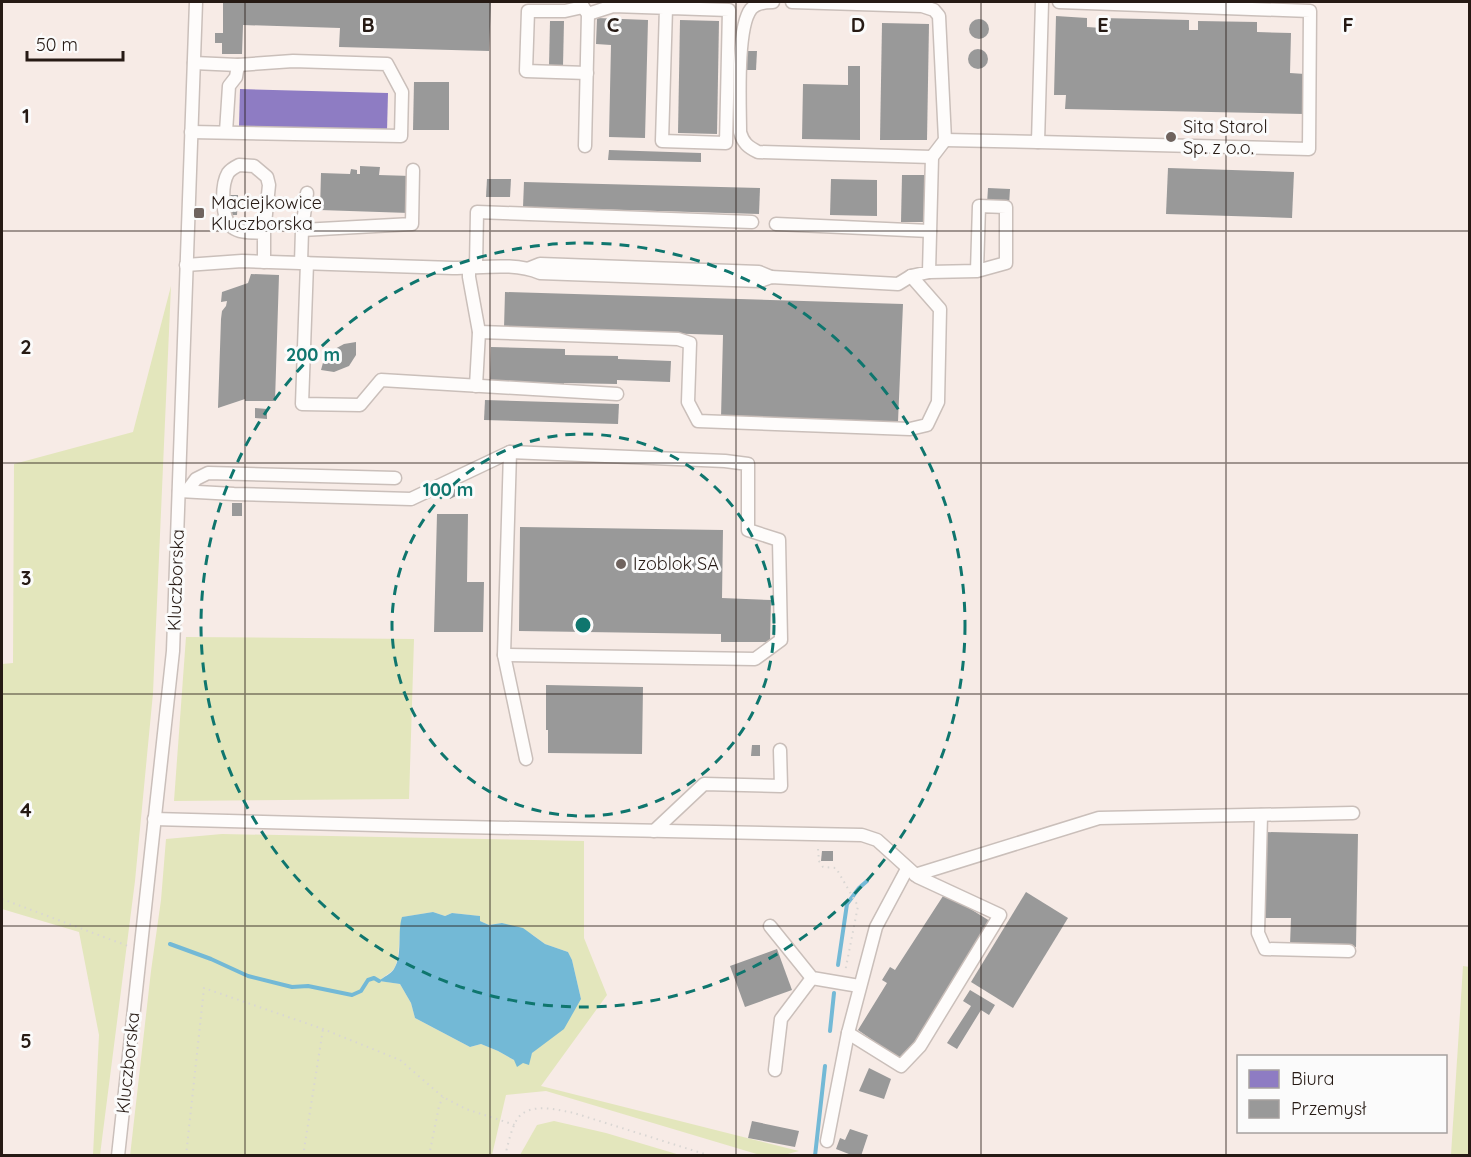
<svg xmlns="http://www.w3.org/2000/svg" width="1471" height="1157" font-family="Quicksand,sans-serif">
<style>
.green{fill:#e3e6bc;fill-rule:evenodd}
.water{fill:#73b9d6}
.offices{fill:#8e7cc3}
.industry{fill:#999}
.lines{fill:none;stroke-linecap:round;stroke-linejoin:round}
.stream{stroke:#73b9d6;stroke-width:4}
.minor-casing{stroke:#cabfba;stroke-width:15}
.path{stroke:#d9d6d3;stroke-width:2;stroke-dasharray:1.5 4.5;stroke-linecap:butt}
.minor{stroke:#fefcfb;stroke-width:12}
.grid{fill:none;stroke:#261a14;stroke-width:1.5;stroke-opacity:0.55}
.ring{fill:none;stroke:#0f766e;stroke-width:3;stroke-dasharray:10 8}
.poi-dot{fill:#6f635e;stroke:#fbfbfb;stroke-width:2}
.labels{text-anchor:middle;stroke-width:6;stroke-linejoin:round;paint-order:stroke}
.poi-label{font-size:18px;fill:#261a14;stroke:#fbfbfb;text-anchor:start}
.street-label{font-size:18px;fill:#261a14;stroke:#fbfbfb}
.grid-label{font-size:20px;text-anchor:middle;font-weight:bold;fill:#261a14;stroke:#fbfbfb;stroke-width:6;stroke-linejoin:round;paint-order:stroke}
.centre{fill:#0f766e;stroke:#fbfbfb;stroke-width:3}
.ring-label{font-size:18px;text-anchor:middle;font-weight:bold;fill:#0f766e;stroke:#fbfbfb;stroke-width:6;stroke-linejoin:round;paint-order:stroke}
</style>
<rect width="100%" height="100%" fill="#f7ebe6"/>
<g class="green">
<path d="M171 286 153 693 135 881 100 1155H93L99 1035 79 932 2 909V664L13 663 14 464 133 432Z"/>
<path d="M186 637 414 639 409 799 174 801Z"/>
<path d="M222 834 584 841V938L607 995 541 1086 799 1151 784 1155H760L546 1091 506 1095 492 1155 130 1156 151 971 161 900 166 839ZM433 912 445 916 452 913 479 916 480 921 489 925 502 923 533 935 545 944 568 952 572 960 581 999 540 1046 532 1053 529 1060 523 1063 514 1060 498 1051 481 1044 470 1047 415 1018 411 1003 400 984 380 981C383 976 388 975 392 971 402 962 397 931 403 917Z"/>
<path d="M1463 966 1470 967 1469 1155H1451Z"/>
<path d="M554 1121 606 1133 680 1155H520L537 1125Z"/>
</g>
<path class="water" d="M433 912 445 916 452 913 480 916V921L489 925 502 923 523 928 545 944 568 952 572 960 581 999 564 1029 532 1053 529 1065 523 1063 517 1067 514 1060 498 1051 481 1044 470 1047 415 1018 411 1003 400 984 379 981C383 977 391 974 394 969 403 955 397 933 402 917Z"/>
<path class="offices" d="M240 89 388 93 387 131 239 127Z"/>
<g class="industry">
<path d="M223 2H491L489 51 339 47 340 28 243 25 242 54H222V43H215V33H223Z"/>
<path d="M1056 16 1087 18V27L1102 28V18L1189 20V30H1198V21L1257 22V32L1291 33 1290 73 1305 74 1304 114 1065 109 1066 95H1054Z"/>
<path d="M597 18 648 20 645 138 609 137 611 45 596 44Z"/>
<circle cx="979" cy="29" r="10"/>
<path d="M680 20 719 21 717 134 678 133Z"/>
<path d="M550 21H564L563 66H549Z"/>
<path d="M882 23 929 24 927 140H880Z"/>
<circle cx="978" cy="59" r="10"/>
<path d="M746 51H757L756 70H745Z"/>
<path d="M848 66H860V140L802 139 803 84 848 85Z"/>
<path d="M414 82H449V130H413Z"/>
<path d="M609 150 701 153V162L608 160Z"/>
<path d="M360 166 380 167 379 175 411 176 409 213 320 210 321 173 350 174 351 169 357 170V174H360Z"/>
<path d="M1168 168 1294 172 1292 218 1166 214Z"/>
<path d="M902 175H927V222H901Z"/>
<path d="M487 179H511L510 197H486Z"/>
<path d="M831 179 877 180V216L830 215Z"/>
<path d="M524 182 760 188 759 214 523 207Z"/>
<path d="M988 188 1010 189 1009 205 987 204Z"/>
<path d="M223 195H238L237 215H223Z"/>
<path d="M251 274 279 275 275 401H245V399L218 408 221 319 222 311 226 306 227 301 221 302 222 292 248 283Z"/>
<path d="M505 292 903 304 898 422 721 418 723 335 504 328Z"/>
<path d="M356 342V355L349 366 334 372 321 370 324 359 333 350 344 344Z"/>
<path d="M491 347 565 349V355L618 356V359L671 361 670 382 617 380V384L564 383V387L490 385Z"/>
<path d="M485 400 619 404 618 424 484 420Z"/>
<path d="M255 408 267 409V419L255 418Z"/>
<path d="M461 486 464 492 450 499 447 493Z"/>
<rect x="232" y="503" width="10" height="13"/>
<path d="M437 514H468L467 582H484L483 632H434Z"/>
<path d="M520 527 723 530 722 598 771 600 770 642H721V634L519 631Z"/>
<path d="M546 685 643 687 642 754 548 753V730H546Z"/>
<path d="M752 745H760V756H751Z"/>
<path d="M1266 832 1358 834 1356 947 1290 945 1291 918H1264Z"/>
<path d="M822 851H833V861H821Z"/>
<path d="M1026 892 1068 918 1013 1008 971 982Z"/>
<path d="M945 893 993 923 915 1048 910 1047 901 1060 858 1030 887 983 882 980 890 967 895 970Z"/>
<path d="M777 949 792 990 745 1007 730 966Z"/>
<path d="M970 990 995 1005 989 1015 981 1010 957 1049 947 1043 971 1006 963 1001Z"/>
<path d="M869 1068 891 1079 884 1099 859 1091Z"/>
<path d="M752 1121 799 1131 795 1147 748 1138Z"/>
<path d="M850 1129 868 1135 861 1156H854L836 1149 840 1138 845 1140Z"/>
</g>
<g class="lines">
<g class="stream">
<path d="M170 944 211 959 248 976 292 987 308 986 352 995 361 991 368 980 374 978 379 981"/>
<path d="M838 965 847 904 859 888 867 881"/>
<path d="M830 1031 834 993"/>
<path d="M815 1156 825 1066"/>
</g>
<defs>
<g id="minor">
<path d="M773 2C765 2 756 3 751 9 736 28 740 106 740 132 743 143 748 147 758 152L932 157"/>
<path d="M583 7 565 11H528L526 71 587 73"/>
<path d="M583 7 588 14 585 146"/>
<path d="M588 14 613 6 729 10 726 143 662 141 666 8"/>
<path d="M191 132 401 136 402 92 387 64 293 61 238 65 194 63"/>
<path d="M226 132 229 86 236 77 238 65"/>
<path d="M945 140 1038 142 1042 2"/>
<path d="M1038 142 1309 149 1310 11 1059 2"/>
<path d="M307 193 302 230 412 224 413 170"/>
<path d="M776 224 930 231"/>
<path d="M264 262V233L269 185 267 177 254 166 239 165C235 167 231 169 228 173 221 185 221 219 232 227 241 234 254 232 264 233"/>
<path d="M301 263 302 230"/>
<path d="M307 263 302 404 360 405 381 380 617 394"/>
<path d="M186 265 242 261 453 268C481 268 515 262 540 273L760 281 771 277 898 284 911 276 929 272 932 157 945 140 939 16 934 10 922 6 792 2"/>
<path d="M476 267 477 212 752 222"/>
<path d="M469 268V277L479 332 476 386"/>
<path d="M530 268 540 264 759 272 771 277"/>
<path d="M929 272 977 271 1006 263V207L979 206 977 271"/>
<path d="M479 332 678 339 690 343 688 402 698 421 910 429 927 425 938 402 940 309 911 276"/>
<path d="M510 452 504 655 526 759"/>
<path d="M179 491 234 494 411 499 510 452 725 461 748 464V530L779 540 781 640 755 659 504 655"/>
<path d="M187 491 196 479 208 473 395 478"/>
<path d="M1261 815 1258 933 1265 949 1349 951"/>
<path d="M154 819 415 826 862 835 877 840 918 877 1000 915 920 1046 901 1066 848 1033"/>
<path d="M654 831 704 784 781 786 780 750"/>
<path d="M915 875 1099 818 1353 813"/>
<path d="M770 926 812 978 859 986"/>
<path d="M775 1070 781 1019 812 978"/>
<path d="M827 1141 848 1033 876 927 907 869"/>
<path d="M118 1156 173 651 196 2"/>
</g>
</defs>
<use href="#minor" class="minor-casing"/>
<g class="path">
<path d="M818 849 819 861 823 867 836 868 858 906 845 972"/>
<path d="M2 899 128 946"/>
<path d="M186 1156 204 988 323 1029 400 1060 443 1097 466 1109 515 1125"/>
<path d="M303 1156 323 1029"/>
<path d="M429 1156 439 1106 443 1097"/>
<path d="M505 1156C508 1145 511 1128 518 1118 530 1102 558 1110 574 1113L711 1156"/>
</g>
<use href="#minor" class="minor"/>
</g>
<path class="grid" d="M245 2V1156M490 2V1156M736 2V1156M981 2V1156M1226 2V1156M2 231H1470M2 463H1470M2 694H1470M2 926H1470"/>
<g class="ring">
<circle cx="583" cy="625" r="191"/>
<circle cx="583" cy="625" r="382"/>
</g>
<g class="poi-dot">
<circle cx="1171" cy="137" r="6"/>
<rect x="193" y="207" width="12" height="12" rx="3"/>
<circle cx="621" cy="564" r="6"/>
</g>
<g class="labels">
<g class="poi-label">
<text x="1183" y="133">Sita Starol<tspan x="1183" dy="21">Sp. z o.o.</tspan></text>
<text x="211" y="209">Maciejkowice<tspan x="211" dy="21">Kluczborska</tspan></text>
<text x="633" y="570">Izoblok SA</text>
</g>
<g class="street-label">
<text transform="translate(176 580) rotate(-88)" y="6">Kluczborska</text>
<text transform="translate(128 1063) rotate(-84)" y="6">Kluczborska</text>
</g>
</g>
<g class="grid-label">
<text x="368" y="32">B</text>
<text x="613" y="32">C</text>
<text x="858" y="32">D</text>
<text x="1103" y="32">E</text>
<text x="1348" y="32">F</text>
<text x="26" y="123">1</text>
<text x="26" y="354">2</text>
<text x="26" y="585">3</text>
<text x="26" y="817">4</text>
<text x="26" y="1048">5</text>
</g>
<circle cx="583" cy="625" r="9" class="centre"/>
<g class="ring-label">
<text x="313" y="361">200 m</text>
<text x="448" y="496">100 m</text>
</g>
<rect width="1471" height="1157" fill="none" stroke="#261a14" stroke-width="6"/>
<rect x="1237" y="1055" width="210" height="78" fill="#fbfbfb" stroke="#a6a19f" stroke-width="1.5"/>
<rect x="1249" y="1070" width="30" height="18" fill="#8e7cc3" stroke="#a6a19f" stroke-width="1.5"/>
<text x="1291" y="1085" font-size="18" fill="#261a14">Biura</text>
<rect x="1249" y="1100" width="30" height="18" fill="#999999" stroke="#a6a19f" stroke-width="1.5"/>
<text x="1291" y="1115" font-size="18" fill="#261a14">Przemysł</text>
<path d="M27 51v9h96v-9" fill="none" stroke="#261a14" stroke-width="3"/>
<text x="36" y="51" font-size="18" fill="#261a14" stroke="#fbfbfb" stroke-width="4.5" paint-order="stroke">50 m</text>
</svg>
